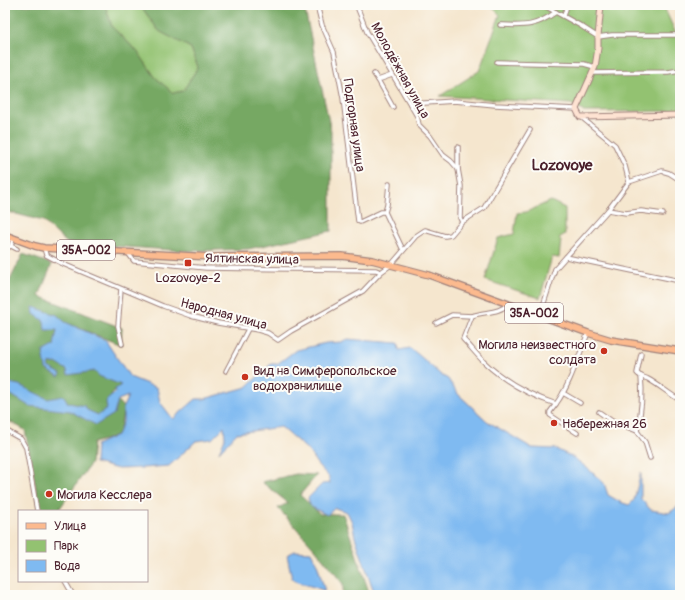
<svg xmlns="http://www.w3.org/2000/svg" width="685" height="600" font-family="Pangolin,sans-serif">
<style>
.green{fill:#93c271;stroke:#6e704e}
.forest{fill:#76a863;stroke:#606447}
.water{fill:#7fbaf1;stroke:#646c8e}
.lines{fill:none;stroke-linecap:round;stroke-linejoin:round}
.stream{stroke:#7fbaf1;stroke-width:1}
.minor-casing{stroke:#a0827c;stroke-width:5.5}
.secondary-casing{stroke:#a0827c;stroke-width:7}
.primary-casing{stroke:#a0827c;stroke-width:8}
.minor{stroke:#fff;stroke-width:3.5}
.secondary{stroke:#fee3d2;stroke-width:5}
.primary{stroke:#fcba8e;stroke-width:5.5}
.poi-dot{fill:#c8321e;stroke:#fdfcf7;stroke-width:1.5}
.labels{text-anchor:middle;stroke-width:4;stroke-linejoin:round;paint-order:stroke}
.shield{fill:#fdfcf7;stroke:#806168;stroke-width:1}
.shield-label{font-size:12px;font-weight:bold;fill:#4a1f2b}
.street-label{font-size:13px;fill:#4a1f2b;stroke:#fdfcf7}
.poi-label{font-size:13px;fill:#4a1f2b;stroke:#fdfcf7;text-anchor:start}
.quarter-label{font-size:15px;font-weight:bold;fill:#4a1f2b;stroke:#fdfcf7}
</style>
<rect width="100%" height="100%" fill="#fdfcf7"/>
<filter id="ink" filterUnits="userSpaceOnUse"><feTurbulence type="fractalNoise" baseFrequency=".025" numOctaves="2"/><feDisplacementMap in="SourceGraphic" scale="8" xChannelSelector="R" yChannelSelector="G"/><feConvolveMatrix kernelMatrix="1 2 1 2 8 2 1 2 1" color-interpolation-filters="sRGB"/></filter>
<filter id="wash" filterUnits="userSpaceOnUse"><feTurbulence type="fractalNoise" baseFrequency=".012" numOctaves="4" result="noise"/><feDisplacementMap in="SourceGraphic" scale="16" xChannelSelector="R" yChannelSelector="G"/><feGaussianBlur stdDeviation="0.9" result="paint"/><feColorMatrix in="noise" values="0 0 0 0 0 0 0 0 0 0 0 0 0 0 0 0 0 1.4 0 .05"/><feComposite in="paint" operator="in"/></filter>
<g filter="url(#wash)">
<rect width="100%" height="100%" fill="#f5e6ce"/>
<g class="green">
<path d="M105 5H140L159 31 191 48 198 67 183 91 173 93 155 77 138 52 112 27Z"/>
<path d="M490 5H663L680 42V111L584 112 571 104 440 96 479 71 500 15Z"/>
<path d="M551 201 565 208V234L559 238 561 240 559 258 552 257 540 298 485 280 498 238 514 234 517 213 526 212Z"/>
</g>
<g class="forest">
<path d="M5 5H105L112 27 138 52 155 77 173 93 183 91 198 67 191 48 159 31 140 5H272L305 10 331 131V231L248 249 187 251 67 243 43 221 5 211Z"/>
<path d="M23 254 52 264 39 296 122 328 121 345 69 324 62 348 124 383 111 394 124 408 119 434 107 439 93 443 91 463 58 511H40L25 430 5 419V285L10 280Z"/>
<path d="M296 474 317 475 300 495 320 514H343L370 595H343V584L316 550 278 508 288 503 262 482Z"/>
</g>
<g class="water">
<path d="M33 307 57 315 65 322 105 340 130 377 157 388 160 402 173 419 196 399H204L247 387 271 364H277L296 350 326 343 341 342 347 339 398 343 399 350 410 348 420 356 441 375 448 379 458 394 487 421 532 448 556 449 574 458 587 468 604 483 608 495 620 502 629 505 634 500 641 472V499L651 510 669 513 680 505V595H375L355 537 352 522 347 512 335 508 327 515 310 506 308 498 322 484 330 483 329 477 317 464 308 450 281 427 237 433 219 452 225 438 224 427 212 439 196 441 169 466 142 468 118 469 95 463 96 445 117 435 123 422V407L128 396 118 400 114 414 96 425 70 411 29 406 5 391V382L19 385 48 399 64 396 68 403 85 406 87 410 98 415 107 409 106 401 115 393V389L121 385 99 376 95 371 68 375 67 370 56 363 49 364 48 367 61 374 59 377 46 369 43 352 54 346 57 330H45L44 321 34 314Z"/>
<path d="M295 551 311 552 317 564 325 591C314 586 302 585 292 579L287 555Z"/>
</g>
<g class="lines">
<path class="stream" d="M675 5 680 16"/>
</g>
</g>
<g filter="url(#ink)">
<g class="lines">
<defs>
<g id="minor">
<path d="M317 5 322 25 334 52 343 98 358 221 360 222 381 212H385"/>
<path d="M359 5 358 9 367 32 410 104 417 116 419 125 430 136 443 155 451 161 458 169 461 186 460 218 462 222"/>
<path d="M543 5 581 26 598 37 612 35H676"/>
<path d="M564 16 567 5"/>
<path d="M500 25C525 26 535 27 556 12"/>
<path d="M497 62 584 64 595 67"/>
<path d="M592 73 668 72 680 70"/>
<path d="M374 74 378 80 392 75"/>
<path d="M378 80 393 107"/>
<path d="M410 104 455 101 495 105 576 109"/>
<path d="M458 169V147"/>
<path d="M629 182 662 171 669 173 680 180"/>
<path d="M389 184 387 205 385 212 403 250"/>
<path d="M608 210 626 213 641 211 663 214"/>
<path d="M11 246 17 249"/>
<path d="M44 248 46 255 63 264 163 306 191 316 218 323 258 330 268 333 278 340 291 331 363 291 381 272 391 265 416 236 425 230 445 236 451 235 462 222 484 208 530 130"/>
<path d="M5 249 11 246 13 239"/>
<path d="M128 253 134 261 206 268 376 270 381 272"/>
<path d="M566 257 680 281"/>
<path d="M121 289 118 326 122 344"/>
<path d="M508 304C499 314 484 311 472 316L463 339C470 346 476 354 484 362 504 381 529 395 556 404L550 412V415L577 433"/>
<path d="M680 304 679 342 680 347"/>
<path d="M540 315 555 269 608 210 629 182 625 166 615 145 581 117"/>
<path d="M436 323 452 315 472 316"/>
<path d="M641 354 637 373C640 377 644 377 648 379 659 385 669 394 680 400"/>
<path d="M226 371 248 329"/>
<path d="M563 393 580 403"/>
<path d="M556 404C571 383 578 357 588 333"/>
<path d="M599 412 612 421 637 431 645 442 650 458"/>
<path d="M5 430 21 439 26 448 37 511"/>
<path d="M637 431C641 414 643 394 641 376"/>
<path d="M65 581 73 595"/>
</g>
<path id="secondary" d="M601 5 598 37V48L595 67 576 109 580 117 680 115"/>
<path id="primary" d="M5 235 35 246 44 248 212 257 342 256 372 260 429 275 588 333 611 340 680 351"/>
</defs>
<use href="#minor" class="minor-casing"/>
<use href="#secondary" class="secondary-casing"/>
<use href="#primary" class="primary-casing"/>
<use href="#minor" class="minor"/>
<use href="#secondary" class="secondary"/>
<use href="#primary" class="primary"/>
</g>
</g>
<g class="poi-dot">
<rect x="184" y="259" width="8" height="8" rx="2"/>
<circle cx="604" cy="351" r="4"/>
<circle cx="245" cy="377" r="4"/>
<circle cx="554" cy="423" r="4"/>
<circle cx="49" cy="494" r="4"/>
</g>
<g class="labels">
<g class="shield">
<rect x="57" y="240" width="58" height="20" rx="3"/>
<rect x="505" y="303" width="58" height="20" rx="3"/>
</g>
<g class="shield-label">
<text x="86" y="254">35А-002</text>
<text x="534" y="317">35А-002</text>
</g>
<g class="street-label">
<text transform="translate(401 70) rotate(61)" y="5">Молодёжная улица</text>
<text transform="translate(355 125) rotate(82)" y="5">Подгорная улица</text>
<text transform="translate(252 258) rotate(1)" y="5">Ялтинская улица</text>
<text transform="translate(224 313) rotate(15)" y="5">Народная улица</text>
</g>
<g class="poi-label">
<text x="188" y="282" text-anchor="middle">Lozovoye-2</text>
<text x="596" y="349" text-anchor="end">Могила неизвестного<tspan x="596" dy="15">солдата</tspan></text>
<text x="253" y="375">Вид на Симферопольское<tspan x="253" dy="15">водохранилище</tspan></text>
<text x="562" y="428">Набережная 26</text>
<text x="57" y="499">Могила Кесслера</text>
</g>
<g class="quarter-label">
<text x="562" y="170">Lozovoye</text>
</g>
</g>
<rect width="685" height="600" fill="none" stroke="#fdfcf7" stroke-width="20"/>
<rect x="18" y="510" width="130" height="72" fill="#fdfcf7" stroke="#b5a4a5"/>
<rect x="26" y="523" width="20" height="6" fill="#fcba8e" stroke="#b5a4a5"/>
<text x="54" y="530" font-size="12" fill="#4a1f2b">Улица</text>
<rect x="26" y="540" width="20" height="12" fill="#93c271" stroke="#b5a4a5"/>
<text x="54" y="550" font-size="12" fill="#4a1f2b">Парк</text>
<rect x="26" y="560" width="20" height="12" fill="#7fbaf1" stroke="#b5a4a5"/>
<text x="54" y="570" font-size="12" fill="#4a1f2b">Вода</text>
</svg>
